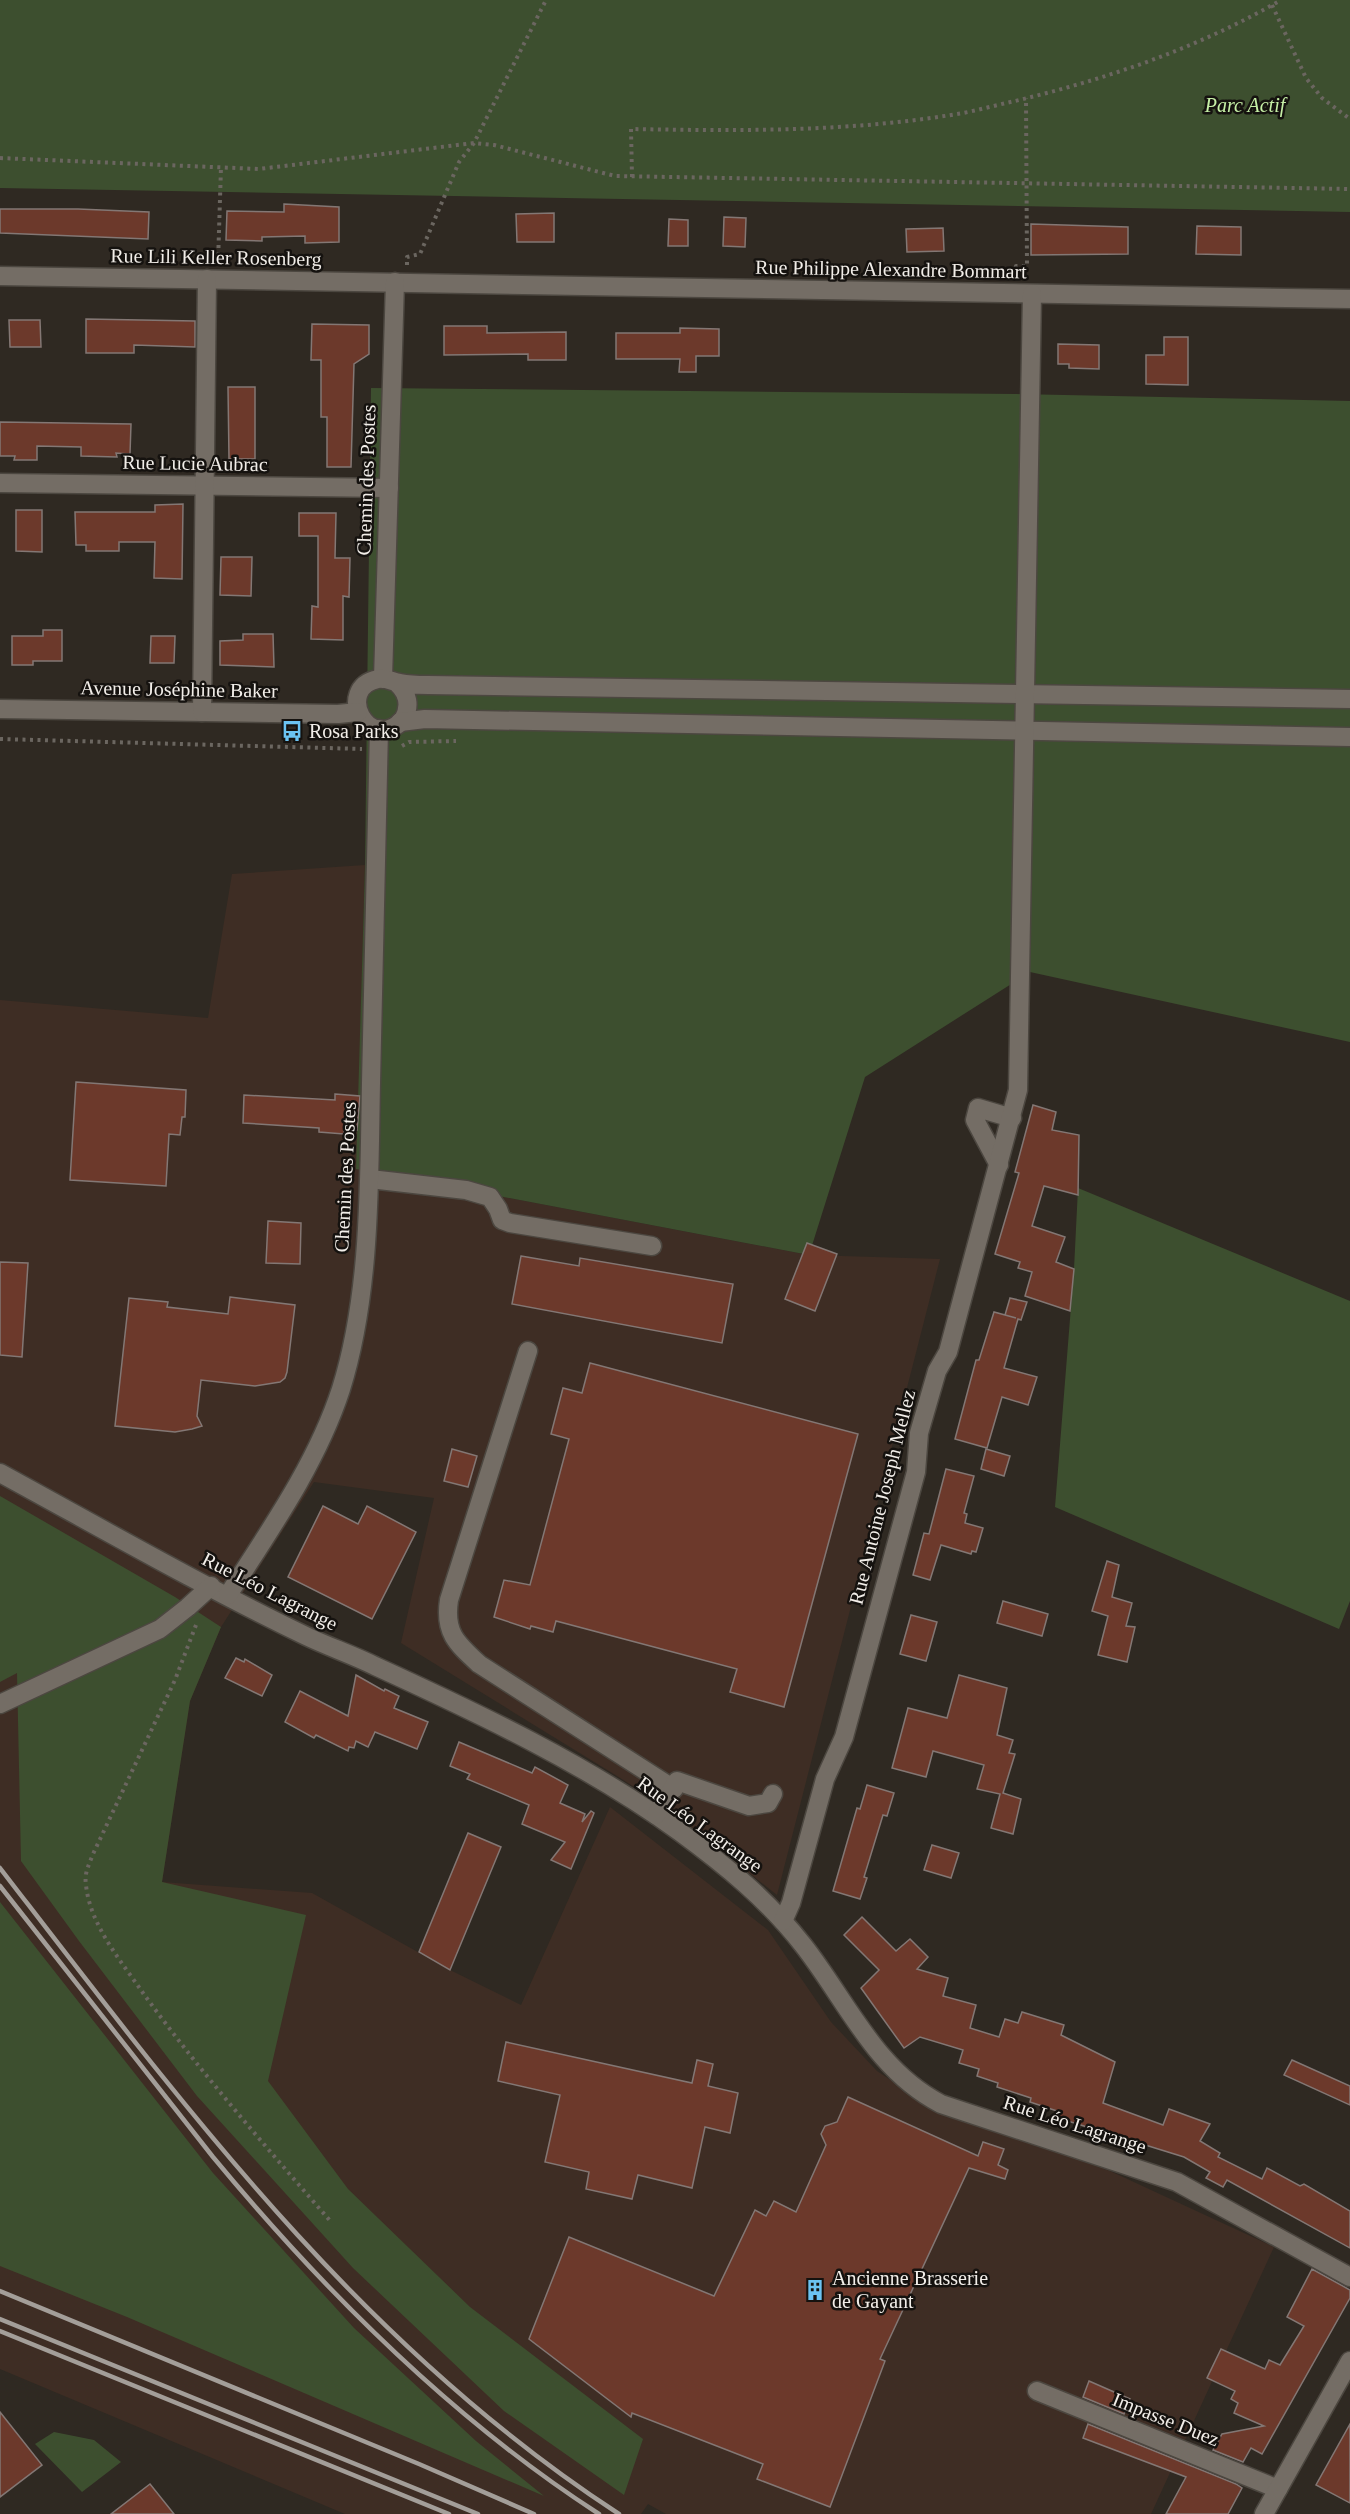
<svg xmlns="http://www.w3.org/2000/svg" width="1350" height="2514" font-family="'Times New Roman',serif">
<style>
.industrial{fill:#3e2d24}
.green{fill:#3d4f2f}
.building{fill:#6c392b;stroke:#837774;stroke-width:1.5}
.lines{fill:none;stroke-linecap:round;stroke-linejoin:round}
.minor-casing{stroke:#4c4740;stroke-width:21}
.path{stroke:#6b6660;stroke-width:4;stroke-dasharray:3 4.5;stroke-linecap:butt}
.minor{stroke:#746d65;stroke-width:18}
.rail{stroke:#a39e99;stroke-width:4.5}
.labels{text-anchor:middle;stroke-width:5;stroke-linejoin:round;paint-order:stroke}
.park-label{font-size:20px;font-style:italic;fill:#c6f0a6;stroke:#15120f}
.street-label{font-size:20px;fill:#f2eee9;stroke:#15120f}
.poi-label{font-size:20px;fill:#f2eee9;stroke:#15120f;text-anchor:start}
</style>
<rect width="100%" height="100%" fill="#2f2922"/>
<path class="industrial" d="M365 865 357 1169 809 1255 940 1259 777 1895 670 1810 617 1776 401 1643 434 1498 314 1482 221 1627 190 1701 162 1882 312 1893 450 1970 521 2005 610 1807 768 1930 831 2022 877 2071 933 2108 1110 2171 1274 2247 1151 2514H666L648 2504 641 2514H345L0 2369V1000L208 1018 232 874Z"/>
<g class="green">
<path d="M0 0H1350V212L0 188Z"/>
<path d="M371 388 1016 394 1350 401V1042L1030 972 865 1077 809 1255 356 1169 365 865Z"/>
<path d="M1078 1188 1350 1301V1601L1339 1629 1055 1507 1074 1269Z"/>
<path d="M0 1496 175 1597 221 1627 190 1701 162 1882 306 1915 268 2081 348 2189 470 2307 643 2439 624 2495 504 2411 353 2268 197 2096 79 1941 21 1861 17 1673 0 1682Z"/>
<path d="M0 1902 213 2173 354 2328 476 2441 544 2496 127 2317 0 2266Z"/>
<path d="M54 2432 94 2440 121 2462 82 2492 35 2444Z"/>
</g>
<g class="building">
<path d="M284 204 339 207V242L305 243V236L262 237V241L226 240 227 211 284 212Z"/>
<path d="M0 209H78L149 212 148 239 0 233Z"/>
<path d="M554 213V242H517L516 214Z"/>
<path d="M724 217 746 218 745 247 723 246Z"/>
<path d="M669 219 688 220V246H668Z"/>
<path d="M1031 224 1128 227V254L1031 255Z"/>
<path d="M1197 226 1241 227V255L1196 254Z"/>
<path d="M943 228 944 251 907 252 906 229Z"/>
<path d="M86 319 195 321V347L134 345V353H86Z"/>
<path d="M9 320H40L41 347H10Z"/>
<path d="M312 324 369 325V354L354 364 351 467H327V417H321V360H311Z"/>
<path d="M444 326H487V333L566 332V360H528V354L444 355Z"/>
<path d="M680 328 719 329V356H696V372H679L680 359H616V333H680Z"/>
<path d="M1164 337H1188V385L1146 384V355H1164Z"/>
<path d="M1058 344 1099 345V369L1069 368V364H1058Z"/>
<path d="M228 387H255V459H229Z"/>
<path d="M0 422 131 424 130 454 116 453 117 457 81 456V447L37 446V460H14L15 456H0Z"/>
<path d="M183 504 182 579 154 578 155 542H119V551H86V545H76L75 512H155V505Z"/>
<path d="M16 510H42V552L16 551Z"/>
<path d="M299 513H336L335 558H350L349 597 343 596V640L311 639 312 606 318 607V536H299Z"/>
<path d="M221 557H252L251 596 220 595Z"/>
<path d="M43 630H62V661H33V665H12V636H43Z"/>
<path d="M243 634H273L274 667 220 665V641L243 640Z"/>
<path d="M151 636H175L174 663H150Z"/>
<path d="M76 1082 186 1090 185 1117H182L180 1135 169 1134 166 1186 70 1180Z"/>
<path d="M335 1094 360 1096 357 1130 344 1129V1134L319 1132V1128L243 1123 244 1095 335 1100Z"/>
<path d="M1033 1105 1056 1112 1052 1130 1079 1135 1078 1195 1044 1186 1032 1226 1065 1237 1056 1262 1074 1269 1070 1311 1025 1296 1032 1272 1018 1268 1020 1262 995 1254 1019 1173 1015 1172Z"/>
<path d="M268 1221 301 1223 300 1264 266 1263Z"/>
<path d="M807 1243 837 1254 815 1311 785 1299Z"/>
<path d="M521 1256 579 1266 580 1258 733 1284 722 1343 512 1304Z"/>
<path d="M0 1262 28 1263 22 1357 0 1355Z"/>
<path d="M230 1297 295 1305 287 1372 285 1378 280 1382 255 1386 201 1380 197 1416 202 1426 192 1429 175 1432 115 1426 129 1298 168 1302 167 1307 228 1314Z"/>
<path d="M1010 1298 1027 1302 1021 1320 1018 1319 1004 1368 1037 1377 1028 1405 1002 1397 987 1448 955 1439 976 1360H979L994 1312 1016 1318 1005 1315Z"/>
<path d="M590 1363 858 1434 784 1707 730 1692 737 1669 556 1621 553 1632 531 1626 530 1629 494 1617 504 1580 530 1585 569 1439 551 1434 563 1388 582 1393Z"/>
<path d="M452 1449 477 1456 468 1487 444 1481Z"/>
<path d="M986 1449 1010 1456 1004 1476 981 1469Z"/>
<path d="M946 1469 974 1476 964 1513 967 1514 965 1523 983 1528 976 1552 972 1551 971 1554 941 1545 930 1580 913 1575 924 1533 929 1534Z"/>
<path d="M323 1506 358 1524 367 1506 416 1532 372 1619 288 1577Z"/>
<path d="M1107 1561 1119 1565 1112 1597 1132 1603 1126 1626 1135 1627 1127 1662 1098 1655 1108 1616 1092 1611Z"/>
<path d="M1003 1601 1048 1614 1042 1636 997 1623Z"/>
<path d="M911 1615 937 1622 926 1661 900 1654Z"/>
<path d="M236 1658 244 1662 245 1659 272 1675 262 1696 225 1678Z"/>
<path d="M356 1675 384 1691 385 1689 399 1696 394 1708 428 1722 417 1749 375 1732 368 1747 356 1741 354 1748 349 1747 348 1751 316 1735 314 1738 285 1722 300 1691 348 1716Z"/>
<path d="M959 1675 1007 1688 997 1735 1013 1740 1009 1753 1015 1754 1003 1793 1021 1799 1013 1834 991 1828 1000 1794 977 1789 984 1765 933 1751 926 1777 892 1768 908 1708 947 1718Z"/>
<path d="M459 1742 532 1773 535 1767 568 1785 560 1803 585 1814 582 1822 591 1811 594 1813 571 1869 551 1860 565 1842 522 1824 529 1805 467 1779 470 1774 450 1766Z"/>
<path d="M867 1785 894 1793 887 1816 883 1815 864 1877 867 1878 860 1899 833 1891 857 1808 860 1809Z"/>
<path d="M468 1833 501 1847 450 1970 419 1952Z"/>
<path d="M932 1845 959 1853 951 1878 924 1870Z"/>
<path d="M862 1917 896 1951 910 1939 928 1957 917 1969 948 1978 943 1996 976 2005 970 2028 999 2037 1005 2019 1018 2023 1022 2012 1064 2025 1061 2035 1115 2062 1103 2103 1163 2125 1169 2109 1210 2124 1200 2141 1220 2153 1218 2157 1262 2179 1267 2168 1300 2186 1304 2184 1350 2211V2248L1227 2180 1223 2187 1206 2178 1210 2172 1184 2157 1058 2118 1060 2112 1030 2102 1031 2098 997 2087 998 2083 977 2076 979 2069 959 2063 963 2050 920 2037 904 2048 861 1988 879 1970 844 1935Z"/>
<path d="M506 2042 692 2083 697 2060 713 2064 708 2086 738 2093 730 2133 705 2127 692 2188 638 2175 632 2199 586 2189 589 2172 545 2162 560 2095 498 2081Z"/>
<path d="M1292 2060 1350 2086V2105L1284 2075Z"/>
<path d="M848 2097 978 2156 983 2142 1004 2149 998 2165 1008 2170 1005 2179 969 2168 880 2359 885 2361 830 2507 757 2479 763 2464 632 2413 631 2417 529 2339 569 2237 714 2296 755 2210 766 2216 774 2201 796 2212 826 2145 821 2134 825 2126 837 2122Z"/>
<path d="M1312 2269 1350 2290V2298L1262 2454 1251 2448 1243 2462 1213 2450 1222 2434 1264 2426 1234 2413 1238 2403 1231 2399 1235 2391 1207 2378 1221 2349 1265 2369 1269 2360 1280 2365 1304 2326 1287 2317Z"/>
<path d="M1089 2381 1130 2399 1124 2414 1083 2397Z"/>
<path d="M0 2412 42 2465 0 2497Z"/>
<path d="M1088 2424 1236 2484 1242 2488 1228 2514H1166L1186 2477 1083 2438Z"/>
<path d="M1350 2424V2503L1316 2485Z"/>
<path d="M150 2484 174 2514H111Z"/>
</g>
<g class="lines">
<defs>
<g id="minor">
<path d="M0 276 1350 299"/>
<path d="M0 483 389 488"/>
<path d="M383 679 395 282"/>
<path d="M397 683C408 693 411 706 403 720 368 755 334 688 378 679 386 677 392 682 400 683 409 685 419 685 428 685L1350 699"/>
<path d="M0 709 338 714 358 712"/>
<path d="M202 712 207 279"/>
<path d="M400 722 425 719 1350 737"/>
<path d="M999 1165 975 1120 978 1108 1012 1118"/>
<path d="M370 1179 466 1190 490 1197 498 1209 502 1220 510 1223 652 1246"/>
<path d="M528 1351 449 1600C444 1632 456 1643 479 1664L674 1789"/>
<path d="M0 1473C101 1528 202 1586 306 1636 329 1647 353 1655 375 1666 478 1713 588 1765 680 1832 725 1865 768 1900 803 1945 847 2001 875 2070 941 2104L1177 2182 1350 2277"/>
<path d="M228 1595C270 1530 317 1463 341 1389 371 1293 369 1183 371 1083 374 965 376 847 379 729"/>
<path d="M0 1704 160 1629 188 1607 211 1586"/>
<path d="M656 1815 677 1781 749 1806 768 1803 773 1794"/>
<path d="M783 1921 791 1903 825 1779 844 1737 916 1472 919 1433 937 1371 948 1352 1018 1090 1032 294"/>
<path d="M1037 2391 1278 2489"/>
<path d="M1264 2514 1350 2361"/>
</g>
</defs>
<use href="#minor" class="minor-casing"/>
<g class="path">
<path d="M1272 5 1306 78 1322 98 1350 119"/>
<path d="M0 158 259 169 474 143 494 145 615 176 1350 189"/>
<path d="M632 177 631 129C739 131 850 132 957 114 976 111 996 105 1015 101 1107 79 1198 48 1281 0"/>
<path d="M218 263 221 167"/>
<path d="M407 265V257L420 254 459 162 474 143 546 0"/>
<path d="M1015 275 1016 266H1027L1026 98"/>
<path d="M0 739 362 749"/>
<path d="M402 746 409 742 456 741"/>
<path d="M196 1625 175 1680 93 1854C89 1865 84 1873 86 1885 90 1925 121 1961 143 1993 201 2073 267 2148 332 2223"/>
</g>
<use href="#minor" class="minor"/>
<g class="rail">
<path d="M0 1868C185 2108 362 2347 619 2514"/>
<path d="M0 1886 213 2157C324 2291 452 2419 599 2514"/>
<path d="M0 2291 419 2464 534 2514"/>
<path d="M0 2319 478 2514"/>
<path d="M0 2331 449 2514"/>
</g>
</g>
<defs>
<symbol id="bus-bare" viewBox="-9 -9 18 18"><path d="M-5-6H5V4H4V6H2V4H-2V6H-4V4H-5ZM-3.5-4V0h7V-4ZM-3.5 1.2v1.5H-2V1.2ZM2 1.2v1.5H3.5V1.2Z" fill="#6bc3f2" stroke="#15120f" stroke-width="2.5" paint-order="stroke"/></symbol>
<symbol id="building-bare" viewBox="-9 -9 18 18"><path d="M-4-6H4V6H1V3H-1V6H-4ZM-2.5-4.3h1.7v1.8h-1.7ZM.8-4.3h1.7v1.8H.8ZM-2.5-1h1.7V.8h-1.7ZM.8-1h1.7V.8H.8Z" fill="#6bc3f2" stroke="#15120f" stroke-width="2.5" paint-order="stroke"/></symbol>
</defs>
<g fill-rule="evenodd">
<use href="#bus-bare" x="277" y="716" width="30" height="30"/>
<use href="#building-bare" x="800" y="2275" width="30" height="30"/>
</g>
<g class="labels">
<g class="park-label">
<text x="1245" y="112">Parc Actif</text>
</g>
<g class="street-label">
<text transform="translate(216 257) rotate(1)" y="7">Rue Lili Keller Rosenberg</text>
<text transform="translate(891 269) rotate(1)" y="7">Rue Philippe Alexandre Bommart</text>
<text transform="translate(195 463) rotate(1)" y="7">Rue Lucie Aubrac</text>
<text transform="translate(366 480) rotate(-88)" y="7">Chemin des Postes</text>
<text transform="translate(179 689) rotate(1)" y="7">Avenue Joséphine Baker</text>
<text transform="translate(345 1177) rotate(-87)" y="7">Chemin des Postes</text>
<text transform="translate(882 1497) rotate(-76)" y="7">Rue Antoine Joseph Mellez</text>
<text transform="translate(270 1591) rotate(27)" y="7">Rue Léo Lagrange</text>
<text transform="translate(700 1824) rotate(36)" y="7">Rue Léo Lagrange</text>
<text transform="translate(1075 2124) rotate(18)" y="7">Rue Léo Lagrange</text>
<text transform="translate(1166 2419) rotate(22)" y="7">Impasse Duez</text>
</g>
<g class="poi-label">
<text x="309" y="738">Rosa Parks</text>
<text x="832" y="2285">Ancienne Brasserie<tspan x="832" dy="23">de Gayant</tspan></text>
</g>
</g>
</svg>
